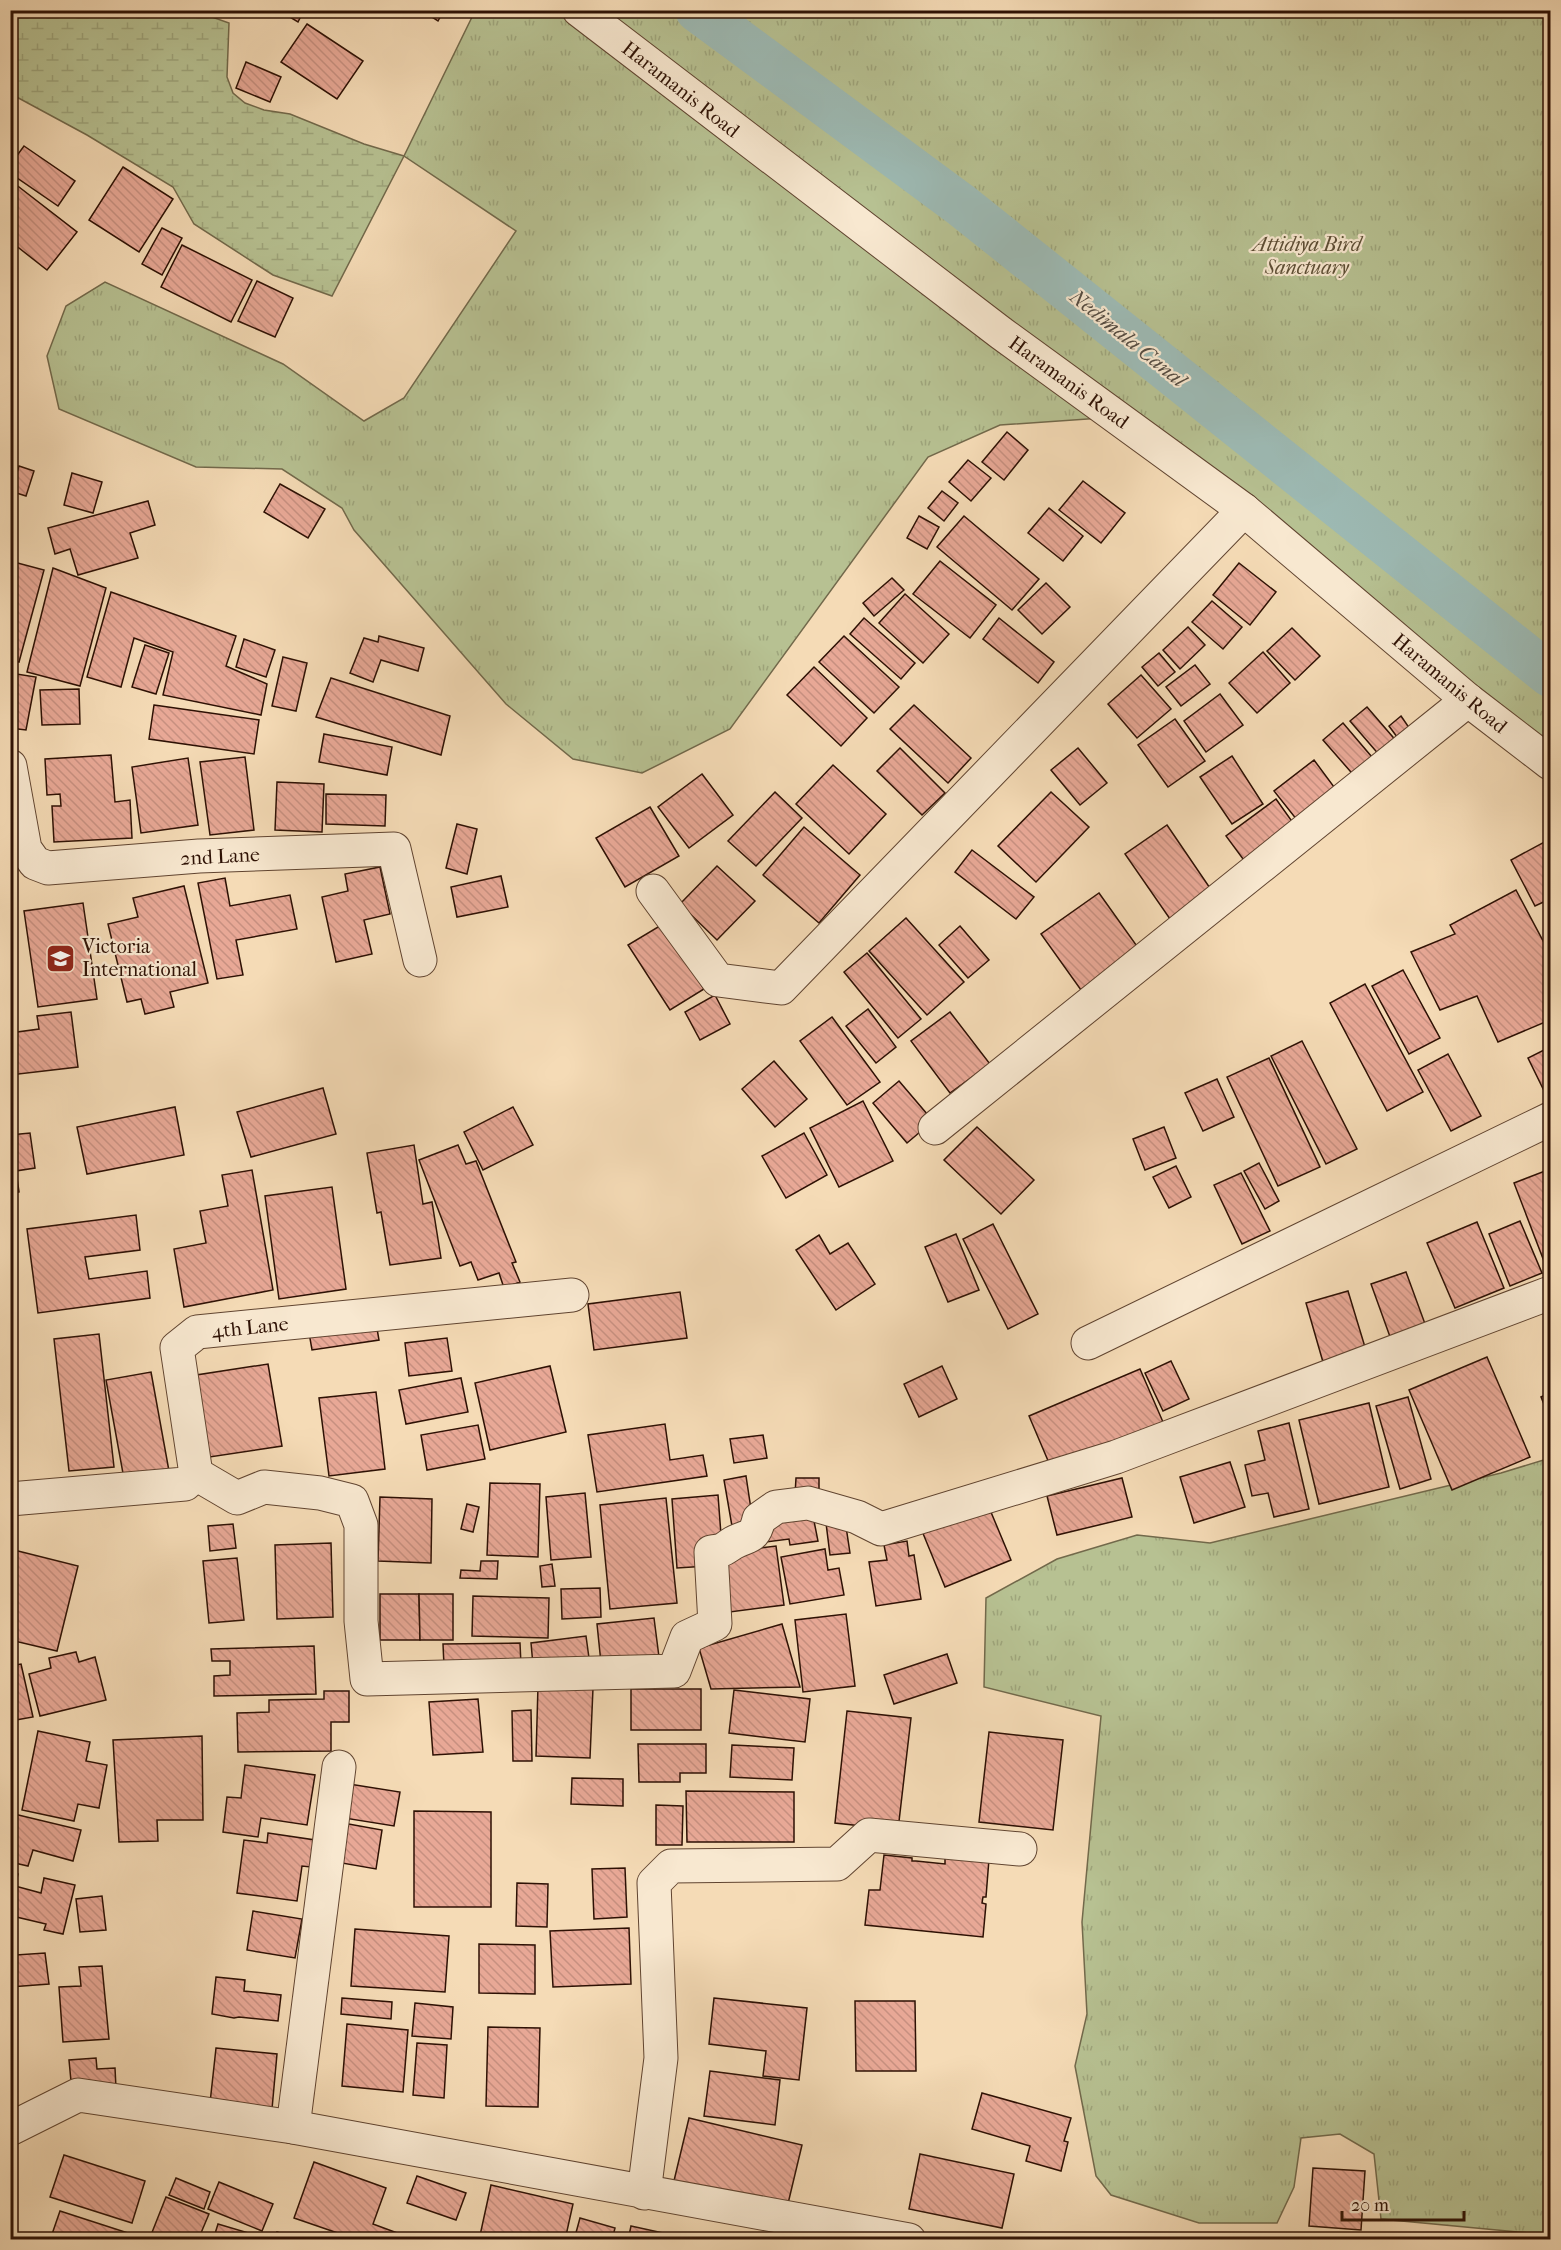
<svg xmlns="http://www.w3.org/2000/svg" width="1561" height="2250" font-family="'IM FELL French Canon',serif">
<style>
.wetland{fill:url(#wetland-marsh);stroke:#72694b;stroke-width:1.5}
.park{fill:url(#park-tufts);stroke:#72694b;stroke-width:1.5}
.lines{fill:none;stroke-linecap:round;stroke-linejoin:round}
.canal{stroke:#9dbab4;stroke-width:44}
.building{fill:url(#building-back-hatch);stroke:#2e1104;stroke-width:1.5}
.minor-casing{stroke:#604430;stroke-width:35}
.minor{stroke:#f8e8d0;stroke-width:33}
.labels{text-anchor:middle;stroke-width:4.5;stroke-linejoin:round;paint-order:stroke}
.street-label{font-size:20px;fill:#2e1104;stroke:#f8e8d0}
.park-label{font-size:20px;font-style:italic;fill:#5e4f36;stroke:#f8e8d0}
.poi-label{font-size:20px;fill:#2e1104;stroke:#f8e8d0;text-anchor:start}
.water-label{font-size:21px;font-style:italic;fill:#554c42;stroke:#f8e8d0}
</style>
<defs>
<pattern id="wetland-marsh" width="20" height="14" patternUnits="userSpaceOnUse" patternTransform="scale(1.5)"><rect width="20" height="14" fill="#b7c192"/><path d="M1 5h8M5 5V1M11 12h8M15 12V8" fill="none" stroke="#9ea57c"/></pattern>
<pattern id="park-tufts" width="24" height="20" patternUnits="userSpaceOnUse" patternTransform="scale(1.5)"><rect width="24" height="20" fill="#b7c192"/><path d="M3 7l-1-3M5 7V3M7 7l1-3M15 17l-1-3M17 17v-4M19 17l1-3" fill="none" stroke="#9ea57c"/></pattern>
<pattern id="building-back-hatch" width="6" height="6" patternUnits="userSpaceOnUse" patternTransform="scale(1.5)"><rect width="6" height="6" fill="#e8a896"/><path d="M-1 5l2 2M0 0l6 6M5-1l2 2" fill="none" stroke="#c79080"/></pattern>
</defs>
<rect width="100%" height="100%" fill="#f5dbb6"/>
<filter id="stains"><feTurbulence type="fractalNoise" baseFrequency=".00333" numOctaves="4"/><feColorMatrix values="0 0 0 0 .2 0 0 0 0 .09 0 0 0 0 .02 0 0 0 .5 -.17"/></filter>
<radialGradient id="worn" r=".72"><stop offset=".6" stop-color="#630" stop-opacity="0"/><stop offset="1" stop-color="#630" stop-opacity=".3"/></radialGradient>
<path class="wetland" d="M10 11H195L229 23 227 77 233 93 245 103 264 110 290 114 364 144 404 156 332 296 273 275 194 224 173 187 87 135 11 94Z"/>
<g class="park">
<path d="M475 11H1550V763L1116 417 1000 425 928 457 730 729 642 773 573 759 506 704 354 530 342 508 282 469 196 467 59 409 47 356 66 306 105 282 283 364 364 421 404 398 516 231 404 156Z"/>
<path d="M1550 1458V2235L1381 2219 1374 2154 1340 2134 1301 2138 1294 2187 1277 2223H1199L1111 2195 1096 2176 1075 2066 1087 2014 1082 1922 1101 1716 984 1687 986 1598 1057 1559 1137 1535 1210 1543 1501 1473Z"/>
</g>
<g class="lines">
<path class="canal" d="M697 10 961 205 1550 675"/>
</g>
<g class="building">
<path d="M278 10H304L298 22Z"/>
<path d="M421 10H444L438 21Z"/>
<path d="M307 24 363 61 337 99 281 62Z"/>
<path d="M246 62 281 77 270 102 236 88Z"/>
<path d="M24 146 75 181 58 206 10 173V165Z"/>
<path d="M123 167 173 199 139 252 89 220Z"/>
<path d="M10 180 77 232 47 270 10 241Z"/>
<path d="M162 228 182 238 162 275 142 264Z"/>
<path d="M182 245 252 280 231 322 161 287Z"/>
<path d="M257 281 293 298 275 337 238 321Z"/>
<path d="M1007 432 1028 450 1004 480 982 462Z"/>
<path d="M968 460 991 478 971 501 949 482Z"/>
<path d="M19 466 34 471 26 496 10 491V474L16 476Z"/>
<path d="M72 473 102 482 93 513 64 505Z"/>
<path d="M1083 481 1125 513 1101 543 1059 510Z"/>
<path d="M280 484 325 509 308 538 264 512Z"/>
<path d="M942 491 958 503 944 521 928 508Z"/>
<path d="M148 501 155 525 130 533 138 558 78 575 70 549 55 554 48 528Z"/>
<path d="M1049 508 1083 536 1063 561 1028 533Z"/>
<path d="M919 516 939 527 927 549 907 538Z"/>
<path d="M964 516 1039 579 1012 610 937 547Z"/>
<path d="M10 561 44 570 19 662 10 660Z"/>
<path d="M940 561 996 605 970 638 913 594Z"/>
<path d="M1239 563 1276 592 1250 625 1213 595Z"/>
<path d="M53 568 106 588 80 686 27 672Z"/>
<path d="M892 578 904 590 874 616 863 603Z"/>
<path d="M1046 583 1070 607 1042 634 1018 610Z"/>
<path d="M111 592 236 636 226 666 267 684 261 715 163 695 173 652 134 638 121 687 87 677Z"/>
<path d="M905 594 949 634 923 663 879 623Z"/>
<path d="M1212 601 1242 627 1223 649 1192 622Z"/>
<path d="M864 618 915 663 901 679 850 634Z"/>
<path d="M999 618 1054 662 1038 683 983 639Z"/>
<path d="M1188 627 1205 645 1180 669 1163 650Z"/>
<path d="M1292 628 1320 656 1295 680 1267 651Z"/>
<path d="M379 636 424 648 418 671 381 660 373 682 350 673 364 638 378 642Z"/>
<path d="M844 636 899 687 874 713 819 662Z"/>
<path d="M244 639 275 650 266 677 236 667Z"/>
<path d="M145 645 169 653 156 694 132 687Z"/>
<path d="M1263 652 1290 683 1257 713 1229 683Z"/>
<path d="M1159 653 1175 672 1158 686 1142 667Z"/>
<path d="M283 657 307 663 296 711 272 706Z"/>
<path d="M1195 665 1210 684 1181 706 1166 687Z"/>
<path d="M814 667 867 718 841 746 787 695Z"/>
<path d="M10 673 36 677 26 730 10 728Z"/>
<path d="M1141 675 1171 709 1137 738 1108 704Z"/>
<path d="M331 678 450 716 441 755 316 717Z"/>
<path d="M79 689 80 724 42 725 40 690Z"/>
<path d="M1220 694 1243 725 1206 752 1184 721Z"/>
<path d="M154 705 259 720 254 754 149 739Z"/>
<path d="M914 705 971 758 948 783 890 729Z"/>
<path d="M1367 707 1398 743 1381 757 1350 721Z"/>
<path d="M1401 716 1412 732 1400 741 1389 726Z"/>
<path d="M1175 719 1205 761 1168 787 1138 745Z"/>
<path d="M1343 723 1377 763 1357 779 1323 740Z"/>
<path d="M324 734 392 747 387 775 319 762Z"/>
<path d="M900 748 945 793 922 815 877 771Z"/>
<path d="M1078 748 1107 783 1080 805 1051 770Z"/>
<path d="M111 755 115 802 130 800 132 838 54 842 52 806H61L60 794 47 795 45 759Z"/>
<path d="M1232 756 1263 804 1232 824 1200 777Z"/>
<path d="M245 757 254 830 210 835 200 762Z"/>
<path d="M188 758 198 825 141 833 132 767Z"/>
<path d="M1314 760 1340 795 1301 825 1274 791Z"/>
<path d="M833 765 886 814 849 854 796 804Z"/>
<path d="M702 774 733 815 689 848 658 807Z"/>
<path d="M277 782 324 784 322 832 275 830Z"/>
<path d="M775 792 802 818 756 866 728 841Z"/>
<path d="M1051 792 1089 827 1036 882 998 846Z"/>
<path d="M326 794 386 795 385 826 326 824Z"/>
<path d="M1276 799 1296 827 1246 863 1226 836Z"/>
<path d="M650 807 679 856 625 887 596 838Z"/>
<path d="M457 824 477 829 467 874 446 868Z"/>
<path d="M1167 825 1212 891 1170 919 1125 854Z"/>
<path d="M804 827 860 875 819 923 763 875Z"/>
<path d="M1550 839V899L1535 906 1511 860Z"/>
<path d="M972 850 1034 897 1016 919 955 872Z"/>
<path d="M717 866 755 901 717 940 680 904Z"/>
<path d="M380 867 390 914 364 920 372 954 336 962 322 897 348 891 345 874Z"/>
<path d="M501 876 508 907 457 917 451 887Z"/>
<path d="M225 878 230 906 290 895 297 929 236 940 243 975 217 979 198 883Z"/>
<path d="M184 886 208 983 170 992 174 1007 145 1014 141 999 127 1002 108 924 138 917 133 898Z"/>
<path d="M1516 890 1550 954V1020L1498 1042 1477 996 1440 1010 1411 952 1455 934 1450 925Z"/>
<path d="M1099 893 1139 949 1081 990 1041 934Z"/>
<path d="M83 903 97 999 38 1007 24 911Z"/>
<path d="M906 918 964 982 927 1015 869 951Z"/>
<path d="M663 924 704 989 670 1010 628 945Z"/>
<path d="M960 926 989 960 968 978 939 945Z"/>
<path d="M867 953 921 1019 898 1038 844 972Z"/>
<path d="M1403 970 1440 1038 1409 1054 1372 986Z"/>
<path d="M1365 984 1423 1092 1387 1111 1330 1003Z"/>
<path d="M715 995 730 1024 700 1040 685 1012Z"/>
<path d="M868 1009 896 1047 876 1063 846 1026Z"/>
<path d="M71 1012 78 1067 10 1075V1033L39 1029 37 1016Z"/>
<path d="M950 1012 990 1064 950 1093 911 1041Z"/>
<path d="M832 1017 880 1082 847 1105 800 1041Z"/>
<path d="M1302 1041 1357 1149 1326 1164 1271 1056Z"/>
<path d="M1550 1047V1103L1528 1058Z"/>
<path d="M1448 1054 1481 1116 1451 1131 1418 1070Z"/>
<path d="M1269 1058 1320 1167 1278 1186 1227 1077Z"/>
<path d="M774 1061 807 1099 775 1127 742 1089Z"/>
<path d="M1217 1079 1234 1117 1203 1131 1185 1093Z"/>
<path d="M899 1081 933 1121 907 1143 873 1103Z"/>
<path d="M323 1088 336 1134 251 1157 237 1112Z"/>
<path d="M863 1101 893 1161 839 1187 810 1128Z"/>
<path d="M175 1107 184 1155 87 1174 77 1127Z"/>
<path d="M513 1107 533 1145 483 1170 464 1132Z"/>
<path d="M977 1127 1034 1180 1001 1214 944 1160Z"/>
<path d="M1164 1127 1176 1158 1145 1170 1133 1139Z"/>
<path d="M30 1133 35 1168 16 1171 19 1192 10 1194V1135Z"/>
<path d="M804 1133 827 1175 786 1198 762 1156Z"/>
<path d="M414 1145 423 1204 432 1202 441 1258 390 1265 381 1212 377 1213 367 1153Z"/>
<path d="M458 1145 466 1164 476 1161 516 1262 512 1263 520 1282 504 1288 499 1273 478 1280 471 1262 460 1266 419 1160Z"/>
<path d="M1259 1163 1279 1201 1265 1209 1244 1171Z"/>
<path d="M1176 1166 1191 1197 1169 1208 1153 1177Z"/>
<path d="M1550 1169V1268L1547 1269 1514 1183Z"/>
<path d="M252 1170 273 1290 184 1307 174 1249 206 1243 200 1211 228 1206 222 1175Z"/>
<path d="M1241 1173 1270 1231 1242 1244 1214 1185Z"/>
<path d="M332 1187 346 1289 279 1299 265 1196Z"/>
<path d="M136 1215 140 1250 85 1257 89 1279 147 1271 150 1298 38 1313 27 1229Z"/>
<path d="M1520 1221 1542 1273 1510 1286 1489 1234Z"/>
<path d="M1477 1222 1504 1288 1455 1308 1427 1243Z"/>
<path d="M993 1224 1038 1314 1008 1329 963 1239Z"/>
<path d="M956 1234 979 1290 948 1302 925 1247Z"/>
<path d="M819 1235 830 1254 848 1243 875 1284 836 1310 796 1250Z"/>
<path d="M1406 1272 1428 1332 1393 1345 1371 1284Z"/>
<path d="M1348 1291 1368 1357 1325 1369 1306 1303Z"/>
<path d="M680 1292 687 1338 594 1350 588 1304Z"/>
<path d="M375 1317 379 1340 312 1350 308 1327Z"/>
<path d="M99 1334 114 1467 69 1471 54 1339Z"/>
<path d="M447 1338 452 1371 409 1376 405 1343Z"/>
<path d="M1487 1357 1530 1457 1452 1490 1409 1390Z"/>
<path d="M1171 1361 1189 1399 1163 1411 1145 1373Z"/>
<path d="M268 1364 282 1446 203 1458 190 1376Z"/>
<path d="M550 1366 566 1432 490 1450 475 1383Z"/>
<path d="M942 1366 957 1399 919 1417 904 1384Z"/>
<path d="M1140 1369 1163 1422 1052 1470 1029 1416Z"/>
<path d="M151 1372 169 1471 124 1479 106 1380Z"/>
<path d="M461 1378 468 1412 406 1424 399 1390Z"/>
<path d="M376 1392 385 1469 329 1476 319 1398Z"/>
<path d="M1550 1393V1419L1541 1397Z"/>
<path d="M1408 1397 1431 1479 1400 1489 1376 1406Z"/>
<path d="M1369 1403 1389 1487 1319 1504 1299 1420Z"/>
<path d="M1289 1423 1309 1509 1274 1517 1268 1493 1252 1496 1245 1465 1265 1460 1258 1431Z"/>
<path d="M665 1424 670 1460 703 1455 707 1476 597 1492 588 1435Z"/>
<path d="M478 1425 485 1459 427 1470 421 1435Z"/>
<path d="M763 1435 767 1458 734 1463 730 1439Z"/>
<path d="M1230 1462 1245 1507 1194 1523 1180 1477Z"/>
<path d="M746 1476 754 1529 733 1532 724 1480Z"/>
<path d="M796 1478H819V1495H795Z"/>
<path d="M1122 1478 1132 1517 1057 1535 1047 1496Z"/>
<path d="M490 1483 540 1484 538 1557 487 1555Z"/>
<path d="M585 1493 591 1557 551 1560 546 1497Z"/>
<path d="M718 1495 722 1548 708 1566 677 1568 672 1499Z"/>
<path d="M380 1497 432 1499 431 1563 378 1561Z"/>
<path d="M666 1498 677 1603 610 1609 600 1505Z"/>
<path d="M467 1504 479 1507 473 1532 461 1529Z"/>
<path d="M988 1505 1011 1560 945 1587 922 1531Z"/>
<path d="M813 1516 818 1541 790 1545 789 1539 766 1542 762 1522Z"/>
<path d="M845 1520 850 1553 830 1555 826 1523Z"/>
<path d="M233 1524 236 1548 210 1551 208 1526Z"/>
<path d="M907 1541 909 1556 914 1555 921 1599 876 1606 869 1562 887 1560 884 1545Z"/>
<path d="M331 1543 333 1617 277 1619 275 1545Z"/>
<path d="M776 1546 784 1605 722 1613 714 1554Z"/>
<path d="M10 1549 78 1566 57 1651 10 1640Z"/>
<path d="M825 1549 828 1570 839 1568 844 1595 790 1604 781 1557Z"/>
<path d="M237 1558 244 1620 209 1623 203 1561Z"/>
<path d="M481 1561H498L497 1579 460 1578 461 1570 480 1571Z"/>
<path d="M552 1564 555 1586 542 1587 540 1566Z"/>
<path d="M600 1588 601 1617 562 1619 561 1589Z"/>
<path d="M380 1594H419L420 1640H380Z"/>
<path d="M419 1594H453V1640H420Z"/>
<path d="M473 1596 549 1598 548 1638 472 1636Z"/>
<path d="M846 1614 855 1686 803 1692 795 1620Z"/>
<path d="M654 1618 659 1657 601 1663 597 1624Z"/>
<path d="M782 1624 800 1687 711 1689 699 1648Z"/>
<path d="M586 1636 589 1658 533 1665 531 1643Z"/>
<path d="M520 1643 521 1665 444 1666 443 1644Z"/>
<path d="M314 1646 316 1694 214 1696V1676L230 1675V1661H212L211 1649Z"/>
<path d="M76 1652 79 1662 95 1657 106 1700 40 1716 29 1674 51 1668 49 1658Z"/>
<path d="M947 1654 957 1683 894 1704 884 1675Z"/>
<path d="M21 1664 33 1717 10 1721V1666Z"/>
<path d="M538 1686 593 1688 590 1758 536 1756Z"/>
<rect x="631" y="1689" width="70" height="41"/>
<path d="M734 1690 810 1699 805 1742 729 1733Z"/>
<path d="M324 1691H349V1722H331V1751L238 1752 237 1713 269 1712V1700L324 1699Z"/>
<path d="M478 1699 483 1752 433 1755 429 1702Z"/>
<path d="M531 1710 532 1761H513L512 1711Z"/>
<path d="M847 1711 911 1718 898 1830 835 1823Z"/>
<path d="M38 1731 90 1742 86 1761 107 1765 99 1808 78 1804 74 1821 22 1810Z"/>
<path d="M989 1732 1063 1740 1053 1830 979 1822Z"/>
<path d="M202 1736 203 1820H157L158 1841 119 1842 113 1740Z"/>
<path d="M638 1744H706V1773H680V1782H639Z"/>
<path d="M732 1745 794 1748 792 1780 730 1777Z"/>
<path d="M245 1765 315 1775 307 1825 261 1818 258 1837 223 1832 227 1797 241 1798Z"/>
<path d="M572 1778 623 1779V1806L571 1804Z"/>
<path d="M349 1784 400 1792 394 1826 344 1818Z"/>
<path d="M686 1791 794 1792V1842H687Z"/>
<path d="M656 1805 683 1806 682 1845H656Z"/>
<path d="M414 1811 491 1812V1907H414Z"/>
<path d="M10 1813 81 1830 73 1861 33 1850 28 1866 10 1862Z"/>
<path d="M343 1823 382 1830 376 1869 336 1862Z"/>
<path d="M268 1833 315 1840 311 1867 302 1866 297 1901 237 1893 244 1840 267 1843Z"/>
<path d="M945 1854 989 1859 986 1897H983L982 1903 986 1904 983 1937 865 1925 869 1890H880L884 1855 912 1858V1861H916L945 1864Z"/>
<path d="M625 1868 627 1917 594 1919 592 1869Z"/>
<path d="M10 1872 18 1874 15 1886 41 1893 44 1878 75 1885 63 1934 44 1930 46 1924 12 1916 10 1925Z"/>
<path d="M517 1883 548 1884 547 1927 516 1926Z"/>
<path d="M102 1896 106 1930 80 1932 76 1899Z"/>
<path d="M253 1911 302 1919 295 1958 247 1950Z"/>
<path d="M629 1928 631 1984 553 1987 550 1931Z"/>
<path d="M355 1929 449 1936 445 1992 351 1986Z"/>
<path d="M15 1943 16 1955 45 1953 49 1984 10 1987V1944Z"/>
<path d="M479 1944 535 1945V1994L479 1993Z"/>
<path d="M102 1966 109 2039 63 2042 59 1987 81 1986 79 1967Z"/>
<path d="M216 1977 245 1980 244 1991 281 1995 278 2021 239 2017 234 2018 212 2014Z"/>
<path d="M342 1998 392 2002 391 2019 341 2014Z"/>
<path d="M714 1998 807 2008 799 2080 763 2076 766 2051 709 2044Z"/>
<path d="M855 2001H915L916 2071H856Z"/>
<path d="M415 2003 453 2007 451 2039 412 2036Z"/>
<path d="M347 2024 408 2030 403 2092 342 2086Z"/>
<path d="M488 2027 540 2028 538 2107 486 2106Z"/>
<path d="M417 2043 447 2045 444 2098 413 2095Z"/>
<path d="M216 2048 277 2054 272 2109 210 2103Z"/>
<path d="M96 2058 97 2069 115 2068 116 2088 72 2092 69 2060Z"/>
<path d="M710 2071 780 2080 775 2125 704 2116Z"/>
<path d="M982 2093 1071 2118 1064 2141 1068 2142 1061 2171 1026 2161 1030 2146 972 2129Z"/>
<path d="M689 2118 802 2145 786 2212 673 2185Z"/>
<path d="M920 2154 1014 2174 1002 2228 909 2209Z"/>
<path d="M64 2155 145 2181 132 2223 50 2197Z"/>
<path d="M314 2162 386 2188 373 2224 400 2234 398 2240H358L294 2218Z"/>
<path d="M1313 2168 1365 2171 1361 2230 1309 2226Z"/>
<path d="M417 2176 466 2193 456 2220 407 2203Z"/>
<path d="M176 2178 210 2192 204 2209 169 2195Z"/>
<path d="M219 2182 273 2204 262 2231 208 2209Z"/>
<path d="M491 2185 573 2204 565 2240H479Z"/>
<path d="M166 2197 209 2214 198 2240H149Z"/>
<path d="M60 2211 131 2234 129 2240H50Z"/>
<path d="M580 2218 615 2228 612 2240H574Z"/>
<path d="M218 2224 262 2237 261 2240H213Z"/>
<path d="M631 2226 691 2239V2240H628Z"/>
<path d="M277 2232 301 2240H274Z"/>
</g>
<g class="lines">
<defs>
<g id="minor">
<path d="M579 10 1001 333 1244 510 1468 700 1550 763"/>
<path d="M10 766 25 849 35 863 48 868 199 856 394 849 420 960"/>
<path d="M653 891 718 980 781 988 1244 510"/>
<path d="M935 1128 1468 700"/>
<path d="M1088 1343 1550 1119"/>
<path d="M196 1474 237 1498 264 1487 320 1493 352 1501 361 1525V1621L367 1679 674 1671 687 1637 715 1624 711 1552C725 1550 722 1550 733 1543 749 1534 754 1540 759 1519L776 1507 808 1503 857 1517 881 1529 1116 1457 1550 1293"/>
<path d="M10 1499 185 1484 196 1474 177 1348 197 1332 572 1295"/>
<path d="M293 2127 339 1767"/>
<path d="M10 2129 78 2095 293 2127 909 2240"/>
<path d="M644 2193 661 2058 654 1883 671 1866 837 1864 869 1835 1020 1849"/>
</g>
</defs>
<use href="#minor" class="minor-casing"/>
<use href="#minor" class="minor"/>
</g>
<defs>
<symbol id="school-square" viewBox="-11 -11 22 22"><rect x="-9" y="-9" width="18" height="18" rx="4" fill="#8f2418" stroke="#f8e8d0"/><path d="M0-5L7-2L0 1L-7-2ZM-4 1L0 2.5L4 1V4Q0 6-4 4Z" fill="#fff"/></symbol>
</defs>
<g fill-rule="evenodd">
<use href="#school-square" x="44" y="942" width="33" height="33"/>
</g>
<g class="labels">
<g class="street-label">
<text transform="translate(681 89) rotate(38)" y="7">Haramanis Road</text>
<text transform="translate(1069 382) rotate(36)" y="7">Haramanis Road</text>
<text transform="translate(1450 683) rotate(40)" y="7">Haramanis Road</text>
<text transform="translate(220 856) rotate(-3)" y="7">2nd Lane</text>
<text transform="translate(250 1327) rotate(-6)" y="7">4th Lane</text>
</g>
<g class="park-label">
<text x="1307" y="251">Attidiya Bird<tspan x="1307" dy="23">Sanctuary</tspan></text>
</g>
<g class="poi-label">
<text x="82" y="953">Victoria<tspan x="82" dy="23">International</tspan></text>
</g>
<g class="water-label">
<text transform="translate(1128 338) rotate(39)" y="7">Nedimala Canal</text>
</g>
</g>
<rect width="1561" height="2250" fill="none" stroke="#f5dbb6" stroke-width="36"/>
<rect x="12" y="12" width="1537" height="2226" fill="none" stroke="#2e1104" stroke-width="3"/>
<rect x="18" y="18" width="1525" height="2214" fill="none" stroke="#2e1104" stroke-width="1.5"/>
<path d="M1342 2211v9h122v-9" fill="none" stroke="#2e1104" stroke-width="3"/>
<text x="1351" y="2211" font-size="18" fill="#2e1104" stroke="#f8e8d0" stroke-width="4.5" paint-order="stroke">20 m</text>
<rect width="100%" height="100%" filter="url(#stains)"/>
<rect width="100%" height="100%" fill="url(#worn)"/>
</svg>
